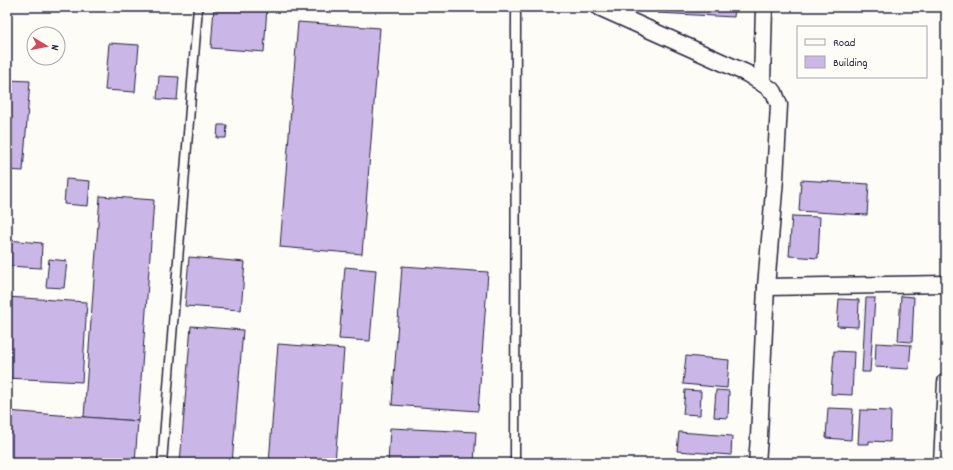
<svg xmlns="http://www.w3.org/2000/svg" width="953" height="470" font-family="Dekko,sans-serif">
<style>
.building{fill:#cab7e8;stroke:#22223b}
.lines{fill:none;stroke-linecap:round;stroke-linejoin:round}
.lane-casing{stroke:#22223b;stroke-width:11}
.street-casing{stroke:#22223b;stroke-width:19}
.lane{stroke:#fdfcf7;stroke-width:8}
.street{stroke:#fdfcf7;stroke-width:16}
</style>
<rect width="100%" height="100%" fill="#fdfcf7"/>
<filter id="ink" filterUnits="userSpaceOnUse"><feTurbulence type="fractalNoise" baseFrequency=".025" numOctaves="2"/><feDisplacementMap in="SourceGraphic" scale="8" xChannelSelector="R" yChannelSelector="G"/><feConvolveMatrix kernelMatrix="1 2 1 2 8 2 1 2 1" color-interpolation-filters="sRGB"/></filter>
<g filter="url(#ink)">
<g class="building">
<path d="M214 7H267L264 52 211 48Z"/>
<path d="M658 7H735L734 17 657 13Z"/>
<path d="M298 22 380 28 362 254 280 247Z"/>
<path d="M109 43 139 45 135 92 105 90Z"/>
<path d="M159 76 179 77 177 100 157 99Z"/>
<path d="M7 80 30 81 23 171 7 170Z"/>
<path d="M218 125H227L226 138H217Z"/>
<path d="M66 179 90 181 88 206 64 204Z"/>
<path d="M801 180 869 184 867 215 799 211Z"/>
<path d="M100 196 154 200 138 421 84 417Z"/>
<path d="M792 216 820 217 818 258 789 256Z"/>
<path d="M7 240 42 243 41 268 7 266Z"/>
<path d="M189 257 245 262 241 310 185 306Z"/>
<path d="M49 259 67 261 64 288 46 287Z"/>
<path d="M402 266 488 272 478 411 392 405Z"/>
<path d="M345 267 376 270 370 341 339 339Z"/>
<path d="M901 296 914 297 912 342 898 341Z"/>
<path d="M7 297 87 302 82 382 7 378Z"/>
<path d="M866 298H875L870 372H862Z"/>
<path d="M839 299 859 300 858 327 837 326Z"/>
<path d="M191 326 243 330 232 463H180Z"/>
<path d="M876 343 911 345 909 369 875 367Z"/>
<path d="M278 344 344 349 335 463H269Z"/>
<path d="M834 351 854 352 852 395 831 394Z"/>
<path d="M686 356 729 360 727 388 683 384Z"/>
<path d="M685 390 701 391 700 415 683 414Z"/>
<path d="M716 390 729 391 728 418 714 417Z"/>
<path d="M828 408 853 409 851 440 826 438Z"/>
<path d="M860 410 891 411 890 442 869 441V444H858Z"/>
<path d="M7 411 138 421 135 463H7Z"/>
<path d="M390 428 476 432 474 463H388Z"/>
<path d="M679 432 732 436 731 455 677 451Z"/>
</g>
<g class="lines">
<defs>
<g id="lane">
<path d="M162 463 198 7"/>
<path d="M515 463 516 14"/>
</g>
<g id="street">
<path d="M599 7 746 73 762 83 774 92 779 105 775 179 766 287 759 437 757 463"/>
<path d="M762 83 764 7"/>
<path d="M766 287 946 284"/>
<path d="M942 463 946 382"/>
</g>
</defs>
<use href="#lane" class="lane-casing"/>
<use href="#street" class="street-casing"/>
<use href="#lane" class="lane"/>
<use href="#street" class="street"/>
</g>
</g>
<rect width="953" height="470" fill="none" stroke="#fdfcf7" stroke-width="24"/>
<rect x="12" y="12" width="929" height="446" fill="none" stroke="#22223b" stroke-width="1.5" filter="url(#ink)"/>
<rect x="797" y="26" width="130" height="52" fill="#fdfcf7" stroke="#a5a5ac"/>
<rect x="805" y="39" width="20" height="6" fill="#fdfcf7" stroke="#a5a5ac"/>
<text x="833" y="46" font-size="12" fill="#22223b">Road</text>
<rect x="805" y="56" width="20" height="12" fill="#cab7e8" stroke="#a5a5ac"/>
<text x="833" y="66" font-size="12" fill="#22223b">Building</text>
<g transform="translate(46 46) rotate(100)"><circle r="19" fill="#fdfcf7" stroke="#a5a5ac"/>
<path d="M0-3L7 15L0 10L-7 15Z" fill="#d1495b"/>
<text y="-6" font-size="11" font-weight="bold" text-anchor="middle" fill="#22223b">N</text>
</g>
</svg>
